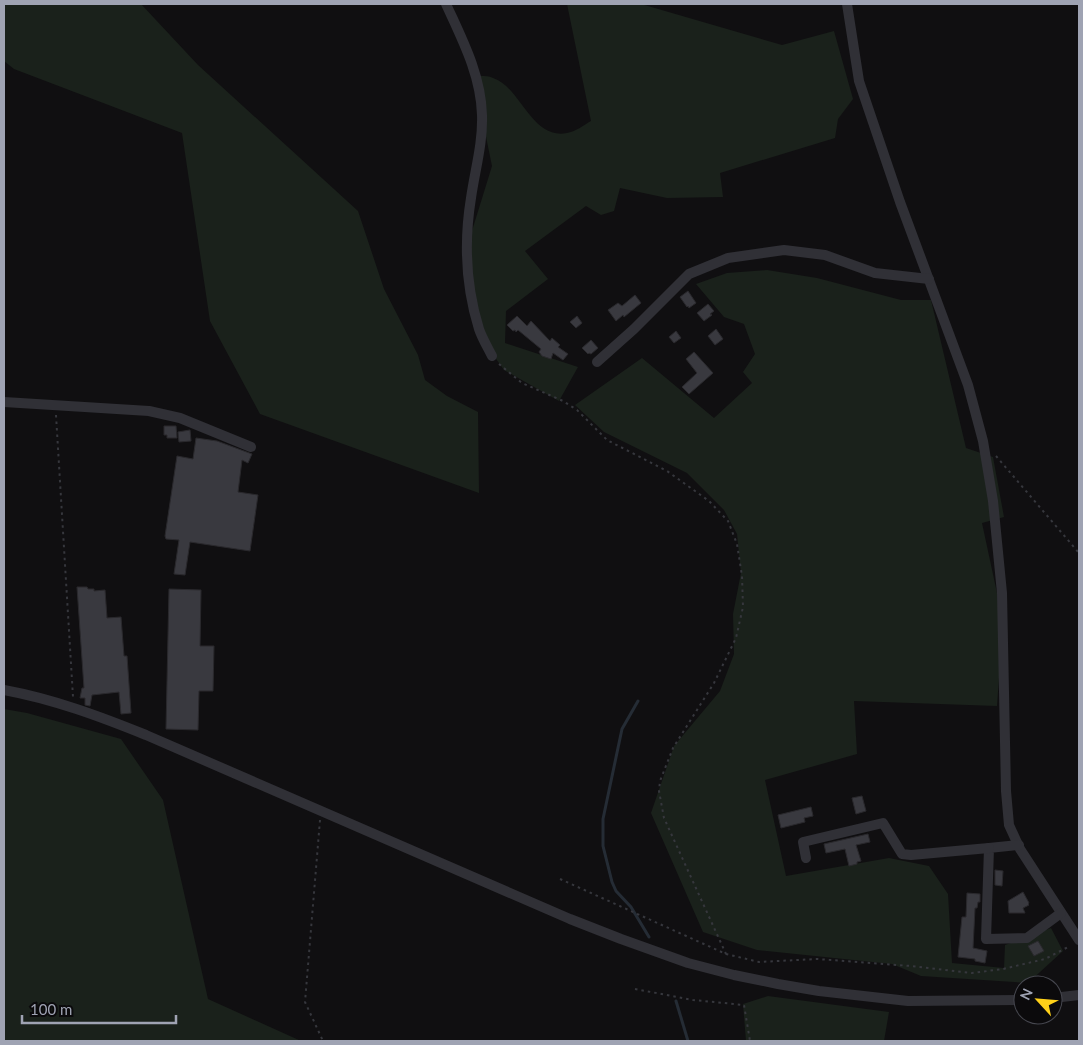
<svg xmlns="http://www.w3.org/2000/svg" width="1083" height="1045" font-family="Lato,sans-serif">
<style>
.green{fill:#1a211b}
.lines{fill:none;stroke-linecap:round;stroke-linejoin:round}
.stream{stroke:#252c35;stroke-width:3}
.building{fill:#39393f;stroke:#2a292d}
.path{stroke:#36373d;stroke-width:2;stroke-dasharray:2.5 4;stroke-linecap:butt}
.minor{stroke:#303036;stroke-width:10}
</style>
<rect width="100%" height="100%" fill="#100f11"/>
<g class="green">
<path d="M4 4H141L198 65 358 211 384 289 418 355 425 380 447 396 478 412 479 493 260 414 210 321 182 133 14 69 4 61Z"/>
<path d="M567 4H641L782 45 834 31 853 99 838 119 835 138 720 173 723 197 667 198 620 188 614 211 601 215 586 206 525 251 548 279 506 311 505 343 578 367 559 401 504 370 489 349 463 260 492 166 476 88 481 76C485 76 489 76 493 78 521 87 531 140 567 133 575 132 584 125 591 121Z"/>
<path d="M767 270 817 278 901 300H931L966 448 993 457 1004 517 982 523 1003 621 997 706 854 701 857 754 765 780 786 876 889 858 929 866 948 894 952 963 1004 968 1005 945 1051 928 1063 951 1028 983 921 976 892 964 757 950 703 932 651 813 674 746 720 691 734 654 733 614 741 573 737 534 724 510 687 473 604 432 575 405 642 358 714 418 752 383 743 372 755 354 744 324 724 317 696 284 727 273Z"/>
<path d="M4 709 27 713 121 739 163 800 208 999 301 1041H4Z"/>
<path d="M768 996 889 1012 884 1041H746L743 1004Z"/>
</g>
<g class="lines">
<g class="stream">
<path d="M638 701 622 729 603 819V846L612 882 616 891 631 907 649 937"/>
<path d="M676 1001 688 1041"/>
</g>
</g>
<g class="building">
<path d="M688 291 696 303 689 308 688 306 687 307 680 297Z"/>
<path d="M635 295 641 303 624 317 623 315 616 321 608 310 618 303 622 306Z"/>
<path d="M708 304 714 311 710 314 712 315 704 321 697 313Z"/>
<path d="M517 316 527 326 531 321 550 341 552 338 560 345 558 347 568 354 563 360 553 353 551 359 542 356 539 352 541 349 518 330 516 332 515 330 513 331 507 325Z"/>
<path d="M577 316 582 323 576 328 570 322Z"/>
<path d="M716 329 723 339 715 345 708 336Z"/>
<path d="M676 331 681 338 674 343 669 337Z"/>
<path d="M591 340 598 348 591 354 589 353 588 354 582 348Z"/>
<path d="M694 352 713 373 689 394 682 387 697 373 686 359Z"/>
<path d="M164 426H176L177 438H167V435H164Z"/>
<path d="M190 430 191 441 179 442 178 432Z"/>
<path d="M196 438 217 441 252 454 248 463 242 460 238 492 258 495 250 551 190 542 185 575 174 574 179 540 166 539 165 536 177 456 193 459Z"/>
<path d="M77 587H87L88 589H94V591L105 590 107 618 121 617 124 656H127L131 713 121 714 119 692 92 695 90 706 85 705V698H80L82 688H84Z"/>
<path d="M169 589 201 590 200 646H214L213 691H199L198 730 166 729Z"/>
<path d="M862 796 866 811 856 814 852 798Z"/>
<path d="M811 807 813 816 804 818 805 822 781 828 778 815Z"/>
<path d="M868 834 870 842 856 845 861 861 857 862V864L849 866 845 849 826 853 824 844Z"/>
<path d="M995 870 1003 871 1002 886 995 885Z"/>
<path d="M1023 892 1029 903 1028 904 1029 905 1023 908 1025 913H1009L1008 901Z"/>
<path d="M967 893 980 894V902H978L977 908H975L973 948 987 951 985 963 975 961V959L958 957 962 917H966Z"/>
<path d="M1038 941 1044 951 1034 956 1028 946Z"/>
</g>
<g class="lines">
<g class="path">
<path d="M499 364 522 383 563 401 577 410 607 440 667 471 709 501 728 521 737 544 742 576 743 607 736 638 714 683 673 748 660 781 659 791 664 818 726 954"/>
<path d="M56 415 73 697"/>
<path d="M996 456 1079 553"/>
<path d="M320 820 305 1002 323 1041"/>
<path d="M560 879 726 954 759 962 817 959 911 966 972 973 1003 969 1045 959 1070 946"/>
<path d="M635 989 693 1000 744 1005 750 1041"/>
</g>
<g class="minor">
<path d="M446 4C462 39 481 75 482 115 483 143 475 170 471 198 464 241 466 287 479 329 482 338 488 348 492 356"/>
<path d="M847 4 859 81 900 202 968 385 983 441 993 501 1002 593 1006 791 1009 825 1020 849 1079 940"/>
<path d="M597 362 634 329 689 274 728 258 784 250 825 255 875 273 929 279"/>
<path d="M4 402 149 411 180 418 251 447"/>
<path d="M4 690C53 699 99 716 146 735L570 919 621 939 688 963 734 975 778 984 819 991 908 1001 1023 1000"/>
<path d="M1019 845 989 848 986 939 1027 938 1061 913"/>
<path d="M806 858 803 842 883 823 902 854 911 855 989 848"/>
<path d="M1053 998 1079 995"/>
</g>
</g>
<rect width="1083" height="1045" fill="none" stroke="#9fa3b3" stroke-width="10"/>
<g transform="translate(1038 1000) rotate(296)"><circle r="24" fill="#0b0a0c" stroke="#46474f"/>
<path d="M0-4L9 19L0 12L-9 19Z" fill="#ffd119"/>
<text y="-8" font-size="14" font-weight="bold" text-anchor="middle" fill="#9fa3b3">N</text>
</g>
<path d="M22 1015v8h154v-8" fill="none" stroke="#9fa3b3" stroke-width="2.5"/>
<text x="30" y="1015" font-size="15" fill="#9fa3b3" stroke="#0b0a0c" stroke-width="4" paint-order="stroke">100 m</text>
</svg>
